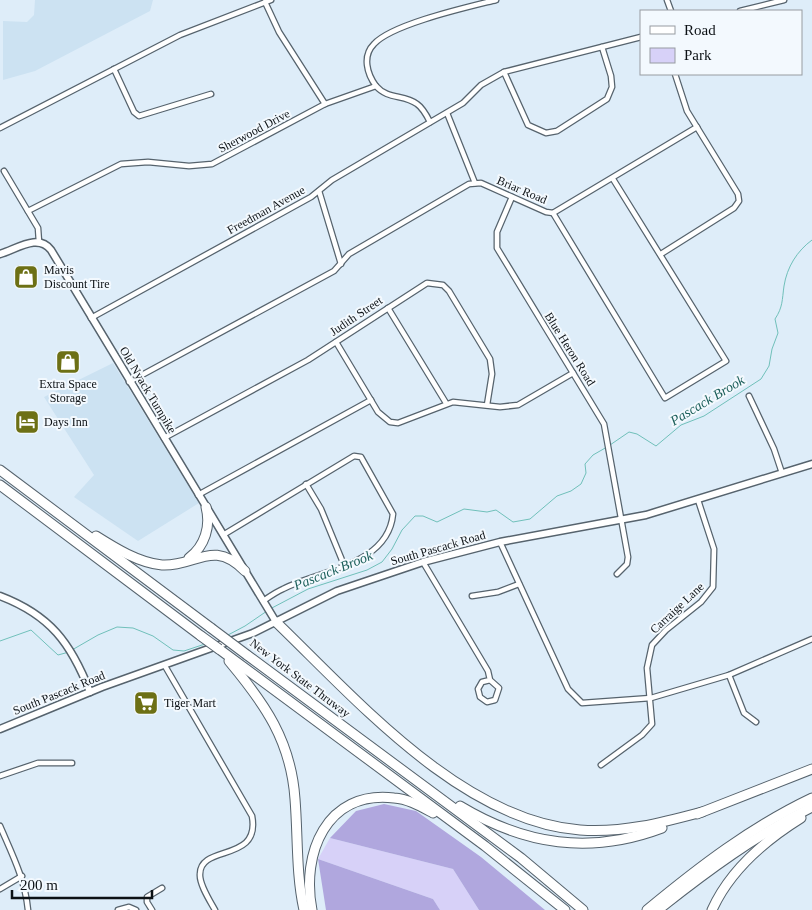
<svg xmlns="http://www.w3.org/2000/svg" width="812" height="910" font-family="'Times New Roman',serif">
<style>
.built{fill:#cce2f2}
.green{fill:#d7d1f8}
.forest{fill:#b0a7de}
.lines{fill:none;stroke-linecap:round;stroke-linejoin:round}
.stream{stroke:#70c0ba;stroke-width:1}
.street-casing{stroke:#56636d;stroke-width:7}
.secondary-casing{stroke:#56636d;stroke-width:9}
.highway-casing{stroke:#56636d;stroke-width:11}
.street{stroke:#fff;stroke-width:4.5}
.secondary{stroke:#fff;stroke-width:6}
.highway{stroke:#fff;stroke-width:9}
.highway-bridge-casing{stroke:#56636d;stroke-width:11;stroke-linecap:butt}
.highway-bridge{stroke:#fff;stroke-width:9}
.labels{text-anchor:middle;stroke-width:4;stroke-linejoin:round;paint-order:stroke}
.street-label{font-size:12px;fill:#0c1115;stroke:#f3f9fe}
.poi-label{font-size:12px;fill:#0c1115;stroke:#f3f9fe;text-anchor:start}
.water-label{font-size:14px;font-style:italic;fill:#1c5f5a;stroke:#f3f9fe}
</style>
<rect width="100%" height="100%" fill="#deedf9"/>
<g class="built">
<path d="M35 0H153L150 11 35 71 3 80V21L27 22 34 15Z"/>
<path d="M113 363 199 503 138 541 74 497 94 475 44 397Z"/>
</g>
<path class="green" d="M330 838 453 869 479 910H440L433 899 318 859Z"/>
<g class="forest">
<path d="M384 804 416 811 481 857 545 910H479L453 869 330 838 356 811Z"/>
<path d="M318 859 433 899 440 910H326Z"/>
</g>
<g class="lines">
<g class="stream">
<path d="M610 445 629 432 637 434 656 446 681 425 704 416 761 379 769 366 772 349 778 333 775 319C783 307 782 300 784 286 787 267 797 251 812 240"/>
<path d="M270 609 308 589 367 570 382 562 392 549 402 530 415 516H423L437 522 464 509 487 512 496 510 513 522 530 519 557 496 571 491 581 484 586 473 585 464 593 455 607 447"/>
<path d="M228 635 245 626 267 611"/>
<path d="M0 641 31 630 58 655 69 652"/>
<path d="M72 650 98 635 117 627 133 628 153 636 173 650 184 651 205 644"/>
</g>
<defs>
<g id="street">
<path d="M667 0 671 11"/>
<path d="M265 2 279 32 325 104"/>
<path d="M740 11 784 0"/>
<path d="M114 69 134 112 139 116 211 94"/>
<path d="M504 72 528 125 546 133 557 131 607 99 612 87 611 76 602 47"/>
<path d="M447 113 475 183"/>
<path d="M430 122C427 116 423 108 417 104 404 94 388 100 376 86 367 74 362 56 374 44 392 24 468 7 496 0"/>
<path d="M0 128 180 35 271 0"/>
<path d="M4 171 38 228 39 242"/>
<path d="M319 191 341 264"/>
<path d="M512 197 497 232V248L604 424 628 557 627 564 617 574"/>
<path d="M28 211 121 164 148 162 189 166 212 164 325 104 376 86"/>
<path d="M553 213 665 398 726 361 613 179"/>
<path d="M661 254 734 208 739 201 738 194 687 111 675 74"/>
<path d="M388 308 446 403"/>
<path d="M91 318 311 197 332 180 463 103 481 85 504 72 641 37"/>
<path d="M336 342 378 412 390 422 398 423 453 402 500 407 518 405 573 373"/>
<path d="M129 382 334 271 349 254 469 184 481 183 546 212 553 213 697 127"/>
<path d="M749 396 774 449 782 473"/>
<path d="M164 438 308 360 427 283 443 285 449 291 490 359 492 374 487 405"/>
<path d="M306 484 321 509 344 565"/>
<path d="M198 495 371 400"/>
<path d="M223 535 354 456 361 457 393 514C388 566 319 570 283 589 276 592 269 597 263 601"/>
<path d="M500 542 568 689 582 703 651 698 729 675 812 639"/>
<path d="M423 562 488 671 490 680 499 688 495 700 487 702 480 697 478 689 482 682 490 680"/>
<path d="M472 596 498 592 519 584"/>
<path d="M165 666 252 816C261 863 200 844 200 874 199 884 210 901 215 910"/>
<path d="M729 675 744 713 756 722"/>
<path d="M601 765 642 735 652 724 647 668 652 645 666 630 701 602 713 587 714 549 698 500"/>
<path d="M0 776 38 763H72"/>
<path d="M0 826C12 854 25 879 28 910"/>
<path d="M0 889 22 876"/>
<path d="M118 910 129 907 136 910"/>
<path d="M152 910 147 902V897L162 888"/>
</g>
<g id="secondary">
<path d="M0 254C17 249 38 233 51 250L276 622"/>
<path d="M0 596C50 615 71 643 90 692"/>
<path d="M0 729 102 687 253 633 337 591 423 562 500 542 646 515 812 464"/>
</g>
<g id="highway">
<path d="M0 470 211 628"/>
<path d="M0 485 201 636"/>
<path d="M96 536C115 548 139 563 162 565 195 567 213 538 245 571"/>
<path d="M189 558C205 546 211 526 206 507"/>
<path d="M276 622C356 699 462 821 580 830 623 833 661 823 702 812"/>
<path d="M219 649 485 846 565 910"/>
<path d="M247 655 521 858 583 910"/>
<path d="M229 661C265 704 291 741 295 799 298 836 296 874 304 910"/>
<path d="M460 806C525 845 590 855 662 828"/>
<path d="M697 814 812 769"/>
<path d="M312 910C301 854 326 790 394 798 408 799 420 806 433 813"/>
<path d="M647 910C699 867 751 827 812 798"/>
<path d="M658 910C707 871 756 835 812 807"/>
<path d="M712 910C730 870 764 841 801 818"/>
</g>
</defs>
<use href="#street" class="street-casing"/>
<use href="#secondary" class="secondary-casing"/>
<use href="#highway" class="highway-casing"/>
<use href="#street" class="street"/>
<use href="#secondary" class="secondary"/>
<use href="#highway" class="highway"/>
<defs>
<g id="highway-bridge">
<path d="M211 628 247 655"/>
<path d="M201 636 219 649"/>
</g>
</defs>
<use href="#highway-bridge" class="highway-bridge-casing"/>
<use href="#highway-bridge" class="highway-bridge"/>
</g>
<defs>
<symbol id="shop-square" viewBox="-11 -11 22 22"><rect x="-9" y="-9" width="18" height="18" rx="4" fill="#6d7015" stroke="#f3f9fe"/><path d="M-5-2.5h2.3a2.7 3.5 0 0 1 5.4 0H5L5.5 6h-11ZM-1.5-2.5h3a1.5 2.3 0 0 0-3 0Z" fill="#fff"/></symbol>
<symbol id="hotel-square" viewBox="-11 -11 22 22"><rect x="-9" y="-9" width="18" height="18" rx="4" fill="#6d7015" stroke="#f3f9fe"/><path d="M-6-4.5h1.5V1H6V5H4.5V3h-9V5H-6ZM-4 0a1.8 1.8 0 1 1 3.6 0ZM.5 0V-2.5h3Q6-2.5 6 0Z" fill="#fff"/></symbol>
<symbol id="supermarket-square" viewBox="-11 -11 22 22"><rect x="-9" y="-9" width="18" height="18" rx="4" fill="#6d7015" stroke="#f3f9fe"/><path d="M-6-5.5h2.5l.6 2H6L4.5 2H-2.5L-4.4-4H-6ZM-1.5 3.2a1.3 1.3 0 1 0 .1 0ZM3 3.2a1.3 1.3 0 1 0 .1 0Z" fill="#fff"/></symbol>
</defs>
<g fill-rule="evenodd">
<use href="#shop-square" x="12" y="263" width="28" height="28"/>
<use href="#shop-square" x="54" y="348" width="28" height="28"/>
<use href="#hotel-square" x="13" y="408" width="28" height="28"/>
<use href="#supermarket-square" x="132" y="689" width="28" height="28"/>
</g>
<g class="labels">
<g class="street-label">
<text transform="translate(254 131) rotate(-28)" y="4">Sherwood Drive</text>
<text transform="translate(522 190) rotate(23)" y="4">Briar Road</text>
<text transform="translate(266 210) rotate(-29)" y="4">Freedman Avenue</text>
<text transform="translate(356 316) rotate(-34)" y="4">Judith Street</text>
<text transform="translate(570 349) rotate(58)" y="4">Blue Heron Road</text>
<text transform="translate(148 390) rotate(59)" y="4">Old Nyack Turnpike</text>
<text transform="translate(438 548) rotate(-16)" y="4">South Pascack Road</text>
<text transform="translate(677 608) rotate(-43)" y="4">Carraige Lane</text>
<text transform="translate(300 678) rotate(37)" y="4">New York State Thruway</text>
<text transform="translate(59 693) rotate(-22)" y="4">South Pascack Road</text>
</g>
<g class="poi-label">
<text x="44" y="274">Mavis<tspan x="44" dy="14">Discount Tire</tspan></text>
<text x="68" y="388" text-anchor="middle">Extra Space<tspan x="68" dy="14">Storage</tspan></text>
<text x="44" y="426">Days Inn</text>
<text x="164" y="707">Tiger Mart</text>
</g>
<g class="water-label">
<text transform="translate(707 400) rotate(-31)" y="5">Pascack Brook</text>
<text transform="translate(333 570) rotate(-22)" y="5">Pascack Brook</text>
</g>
</g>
<rect x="640" y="10" width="162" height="65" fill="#f3f9fe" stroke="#979ca1"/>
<rect x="650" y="26" width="25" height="8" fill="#ffffff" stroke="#979ca1"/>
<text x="684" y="35" font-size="15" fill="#0c1115">Road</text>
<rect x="650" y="48" width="25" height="15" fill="#d7d1f8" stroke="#979ca1"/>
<text x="684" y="60" font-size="15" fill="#0c1115">Park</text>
<path d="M12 890v8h140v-8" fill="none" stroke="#0c1115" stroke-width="2.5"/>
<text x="20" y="890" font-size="15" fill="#0c1115" stroke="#f3f9fe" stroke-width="4" paint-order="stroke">200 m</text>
</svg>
